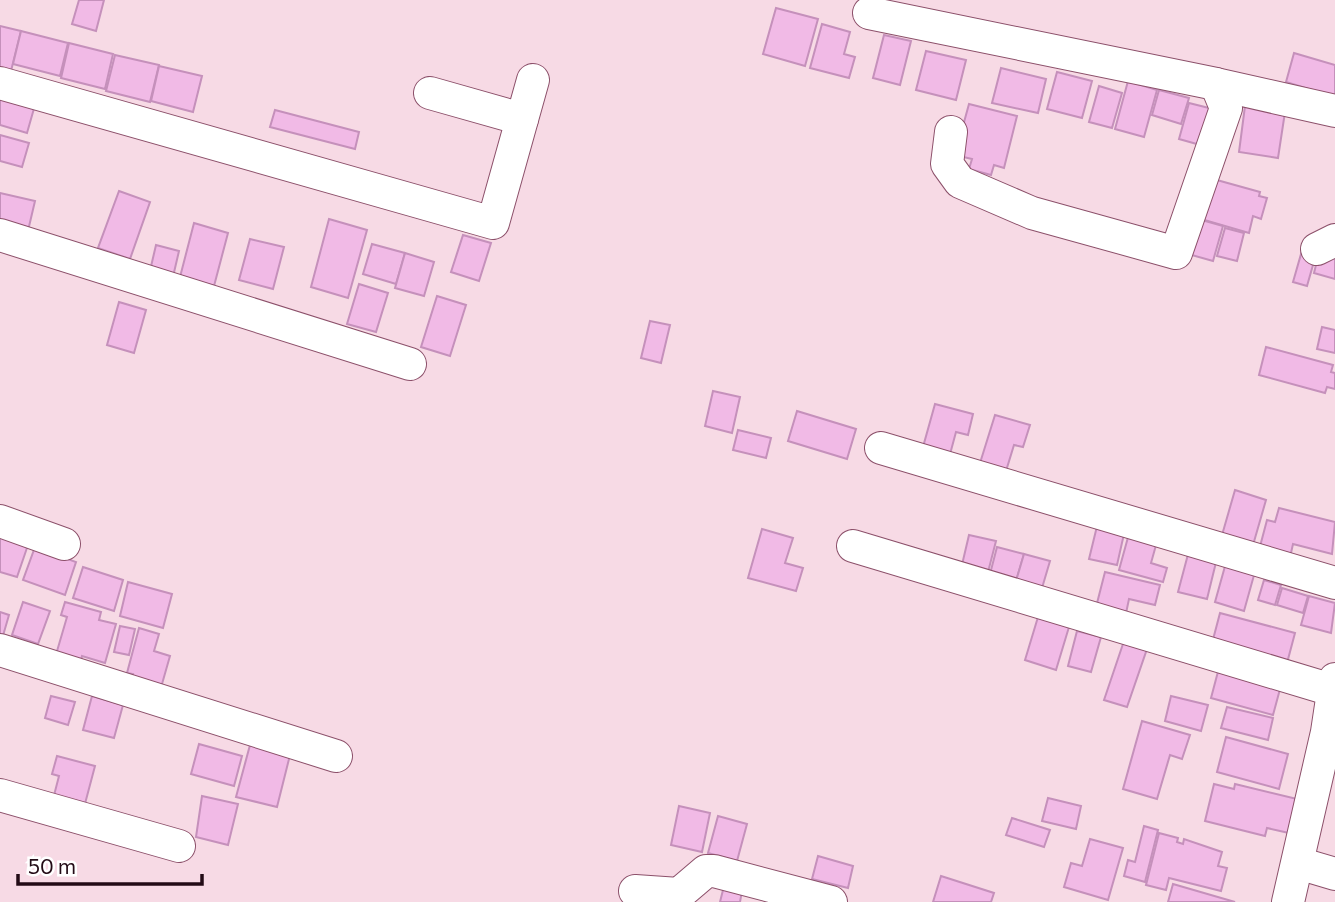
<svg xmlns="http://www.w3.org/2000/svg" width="1335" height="902" font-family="Commissioner,sans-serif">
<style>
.building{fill:#f1bae6;stroke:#c590bb;stroke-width:2}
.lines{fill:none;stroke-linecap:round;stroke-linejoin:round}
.minor-casing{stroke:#8c506a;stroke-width:34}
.minor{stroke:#fff;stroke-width:32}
</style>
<rect width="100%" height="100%" fill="#f7dae5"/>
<g class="building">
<path d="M79 0H104L96 31 72 24Z"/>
<path d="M776 8 818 19 805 66 763 54Z"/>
<path d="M822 24 850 32 844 54 855 57 849 78 810 68Z"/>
<path d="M0 26 21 31 10 75 0 73Z"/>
<path d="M21 31 68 43 60 76 13 64Z"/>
<path d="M884 35 911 41 900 85 873 78Z"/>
<path d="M69 43 113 54 105 89 61 78Z"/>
<path d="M926 51 966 60 956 100 916 90Z"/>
<path d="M1294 53 1335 65V97L1286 82Z"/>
<path d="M115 55 159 65 150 102 106 91Z"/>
<path d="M159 66 202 76 193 112 151 101Z"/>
<path d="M1001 68 1046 79 1038 113 992 103Z"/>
<path d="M1057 72 1092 81 1082 118 1047 109Z"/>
<path d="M1128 81 1157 90 1144 137 1115 129Z"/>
<path d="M1099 86 1122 93 1112 128 1089 122Z"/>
<path d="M1159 90 1189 98 1181 124 1152 115Z"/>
<path d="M0 95 35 105 27 133 0 125Z"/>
<path d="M1189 103 1221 111 1211 148 1179 139Z"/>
<path d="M969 104 1017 116 1004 168 994 165 991 175 969 169 972 159 955 155Z"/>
<path d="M1245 106 1285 112 1278 158 1239 152Z"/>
<path d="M275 110 359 132 355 149 270 127Z"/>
<path d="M0 135 29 143 22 167 0 161Z"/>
<path d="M1206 177 1260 192 1259 196 1267 198 1261 219 1253 216 1249 233 1194 217Z"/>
<path d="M119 191 150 202 130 259 98 248Z"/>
<path d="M0 193 35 201 27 235 0 229Z"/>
<path d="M1191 217 1223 226 1213 261 1181 252Z"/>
<path d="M329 219 367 230 348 298 311 287Z"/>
<path d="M194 223 228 233 214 286 180 277Z"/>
<path d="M1225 228 1244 233 1237 261 1217 256Z"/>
<path d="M463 235 491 243 479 281 451 272Z"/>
<path d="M250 239 284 247 273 289 239 280Z"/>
<path d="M372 244 405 253 396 284 363 274Z"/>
<path d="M156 245 179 251 172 281 149 275Z"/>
<path d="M1303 247 1317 251 1307 286 1293 282Z"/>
<path d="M405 253 434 262 424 296 395 288Z"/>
<path d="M1319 253 1335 257V279L1314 273Z"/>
<path d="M359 284 388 293 376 332 347 324Z"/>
<path d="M437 296 466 305 450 356 421 347Z"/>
<path d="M119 302 146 310 134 353 107 345Z"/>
<path d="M650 321 670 325 661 363 641 358Z"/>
<path d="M1322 327 1335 330V353L1317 349Z"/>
<path d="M1266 347 1333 365 1331 372 1335 373V389L1327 387 1325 393 1259 375Z"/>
<path d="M713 391 740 397 732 433 705 426Z"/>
<path d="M935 404 973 414 968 435 956 432 949 458 923 447Z"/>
<path d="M797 411 856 429 847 459 788 441Z"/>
<path d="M995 415 1030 425 1023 447 1014 445 1006 471 980 463Z"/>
<path d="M738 430 771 438 766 458 733 450Z"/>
<path d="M1235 490 1266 500 1251 552 1220 542Z"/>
<path d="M1279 508 1335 522 1332 554 1293 544 1289 562 1258 554 1267 520 1275 522Z"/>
<path d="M1099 518 1126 525 1117 565 1089 559Z"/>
<path d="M762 529 793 538 785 563 803 568 796 591 748 578Z"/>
<path d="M1130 530 1158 538 1151 563 1167 568 1163 582 1119 570Z"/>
<path d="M969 535 996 541 987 576 961 569Z"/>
<path d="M0 536 28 545 17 577 0 572Z"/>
<path d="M1191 543 1219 550 1207 599 1178 592Z"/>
<path d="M35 547 76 562 65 595 23 580Z"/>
<path d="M997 547 1024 554 1016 581 990 574Z"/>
<path d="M1024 554 1050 561 1042 588 1016 581Z"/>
<path d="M1227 559 1256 568 1244 611 1215 602Z"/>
<path d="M83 567 123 580 114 611 73 598Z"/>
<path d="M1105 572 1160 585 1155 605 1129 599 1125 618 1095 611Z"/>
<path d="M1264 580 1281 585 1275 605 1258 600Z"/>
<path d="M128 582 172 594 163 628 120 616Z"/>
<path d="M1282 588 1308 596 1303 613 1277 605Z"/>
<path d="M1309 596 1335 603 1331 633 1301 625Z"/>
<path d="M23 602 50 611 38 644 12 635Z"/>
<path d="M65 602 101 612 99 620 116 624 105 663 82 656 80 665 55 658 67 617 61 615Z"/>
<path d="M0 612 9 615 0 646Z"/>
<path d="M1220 613 1295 633 1287 663 1210 651Z"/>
<path d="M1038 617 1069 627 1056 670 1025 660Z"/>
<path d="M120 626 135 629 129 655 114 652Z"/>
<path d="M139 628 159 634 154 651 170 656 160 691 131 683 133 674 127 673Z"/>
<path d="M1077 631 1101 637 1091 672 1068 666Z"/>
<path d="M1125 638 1148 646 1127 707 1104 700Z"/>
<path d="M1220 664 1283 678 1273 715 1211 698Z"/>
<path d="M51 696 75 702 68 725 45 718Z"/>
<path d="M92 696 123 705 114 738 83 730Z"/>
<path d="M1171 696 1208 705 1201 731 1165 721Z"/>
<path d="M1227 707 1273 718 1268 740 1221 728Z"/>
<path d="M1142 721 1190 735 1182 759 1170 755 1157 799 1123 789Z"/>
<path d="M1226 737 1288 754 1279 789 1217 772Z"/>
<path d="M199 744 242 756 234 786 191 774Z"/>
<path d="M250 745 290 755 277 807 236 797Z"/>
<path d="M57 756 95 766 82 815 51 807 59 776 52 774Z"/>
<path d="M1214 784 1234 789 1235 784 1297 799 1289 833 1267 828 1265 836 1205 821Z"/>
<path d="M202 796 238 804 228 845 196 837Z"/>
<path d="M1048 798 1081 806 1076 829 1042 821Z"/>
<path d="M679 806 710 813 702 852 671 845Z"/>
<path d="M718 816 747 824 737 861 708 853Z"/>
<path d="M1012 818 1050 830 1044 847 1006 835Z"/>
<path d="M1144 826 1158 830 1145 882 1124 876 1128 860 1135 862Z"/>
<path d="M1159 833 1178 838 1177 842 1183 844 1184 839 1222 852 1218 866 1227 868 1221 891 1169 878 1166 890 1146 885Z"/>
<path d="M1090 839 1123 848 1108 900 1064 887 1071 863 1082 866Z"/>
<path d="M818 856 853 866 848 888 812 879Z"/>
<path d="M941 876 994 893 991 902H933Z"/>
<path d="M1173 884 1235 902H1168Z"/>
<path d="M724 886 742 891 740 902H720Z"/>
</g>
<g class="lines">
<defs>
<g id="minor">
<path d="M869 13 1216 84"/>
<path d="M0 83 493 223 533 80"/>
<path d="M430 93 522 119"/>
<path d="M951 132 947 164 960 182 1032 213 1176 253 1226 108 1216 84 1335 111"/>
<path d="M0 235 410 364"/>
<path d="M1317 249 1335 240"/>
<path d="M881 448 1335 583"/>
<path d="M0 521 64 544"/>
<path d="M853 546 1332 690"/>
<path d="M0 650 336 756"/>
<path d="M0 795 179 846"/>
<path d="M1298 863 1335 874"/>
<path d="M635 891 679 894 706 871H714L831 902"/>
<path d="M1288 902 1327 732 1335 679"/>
</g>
</defs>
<use href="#minor" class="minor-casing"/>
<use href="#minor" class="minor"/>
</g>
<path d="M18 874v10h184v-10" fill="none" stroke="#230b16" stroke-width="3.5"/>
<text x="28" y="874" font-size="21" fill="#230b16" stroke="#ffffff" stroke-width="5" paint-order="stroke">50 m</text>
</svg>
